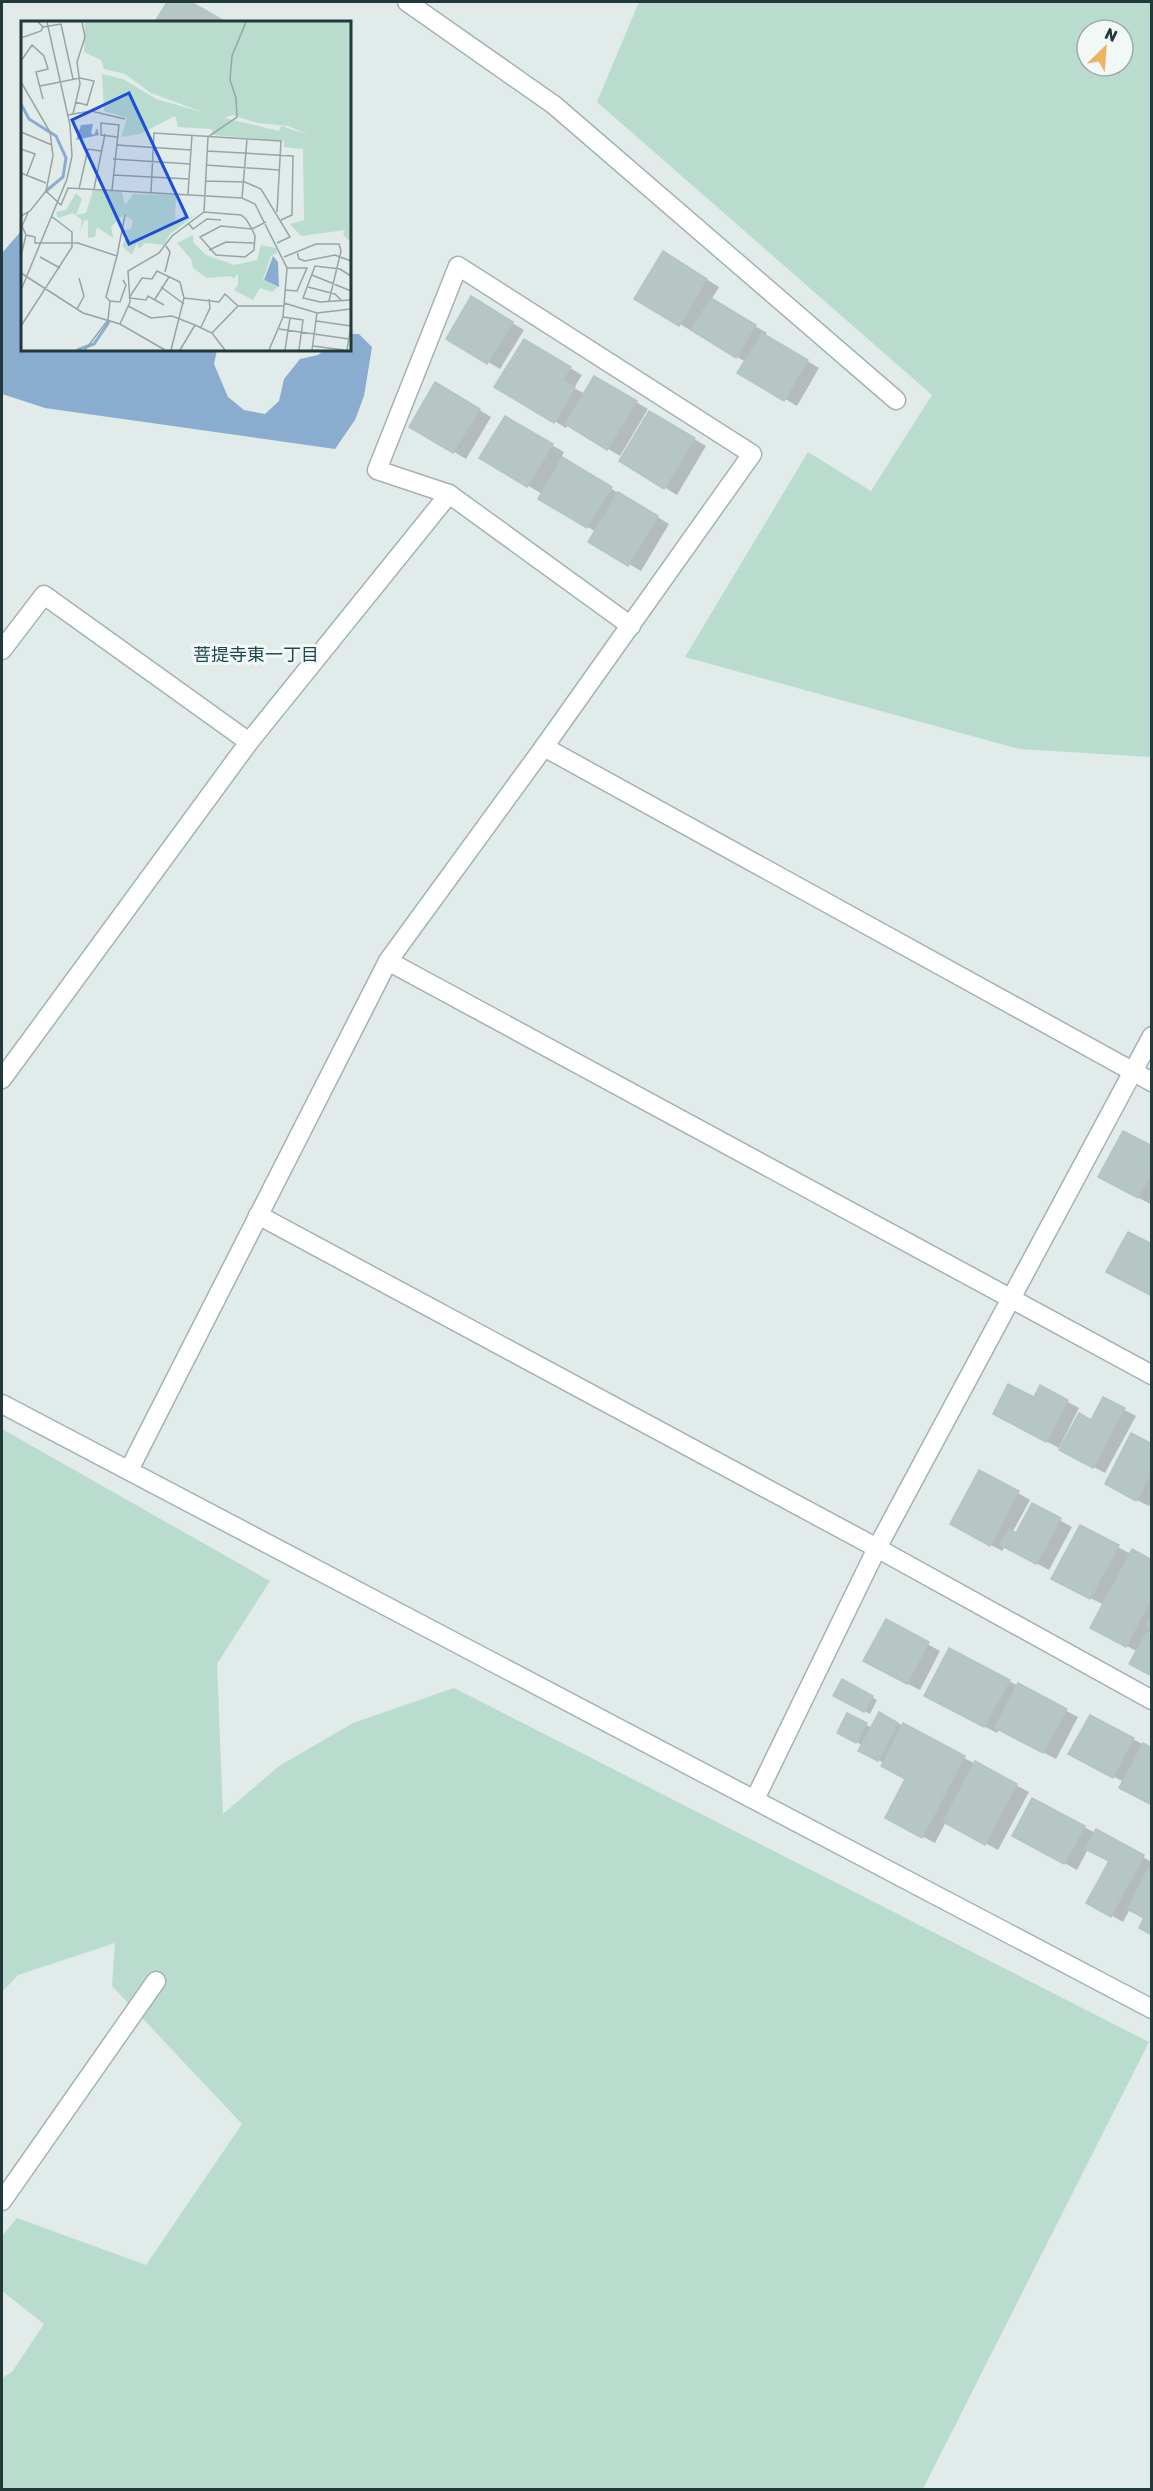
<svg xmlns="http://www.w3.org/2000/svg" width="1153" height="2491" font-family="Rubik,'Noto Sans JP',sans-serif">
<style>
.green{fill:#badccf;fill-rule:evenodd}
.water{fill:#8aaccf}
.shadow{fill:#0003}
.building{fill:#b6c6c4;stroke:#b4c4c3;stroke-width:1.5}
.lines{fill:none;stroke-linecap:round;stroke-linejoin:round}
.street-casing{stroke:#a4b2b2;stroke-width:21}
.secondary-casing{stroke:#a0b6b6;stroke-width:21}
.street{stroke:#fff;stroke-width:18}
.secondary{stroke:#fff;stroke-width:18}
.labels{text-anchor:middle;stroke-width:6;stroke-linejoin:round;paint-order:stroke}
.neighbourhood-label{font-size:18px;fill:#1e484d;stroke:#f1f8f7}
.inset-river{fill:none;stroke:#8aaccf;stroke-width:3}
.inset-road{fill:none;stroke:#95a4a4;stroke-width:1.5}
.view{fill:#1d4ed8;fill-opacity:0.15;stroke:#1d4ed8;stroke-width:3}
.inset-edge{fill:none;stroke:#22393b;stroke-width:3}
</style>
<rect width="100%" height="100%" fill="#e1ebea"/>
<g class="green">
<path d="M639 2H1151V757L1019 749 685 657 808 452 871 491 932 395 597 102ZM1087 30H1123V66H1087Z"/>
<path d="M2 1429 270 1581 217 1664 223 1814 279 1766 353 1723 454 1688 1149 2042 923 2489 2 2490V2378L12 2372 44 2324 2 2291V2236L17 2218 146 2265 242 2124 112 1986 115 1943 18 1975 2 1992Z"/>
</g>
<path class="water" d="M22 230V350H217L214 364 228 397 244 410 265 414 279 401 284 379 300 359 318 355 324 350H350V334H359L372 347 364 396 355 420 335 449 45 408 2 394V253Z"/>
<g class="shadow">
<path d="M169 2H188L223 22H157Z"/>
<path d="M676 260 719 287 711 300 767 333 765 336 819 368 797 406 739 372 746 362 636 299Z"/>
<path d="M471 298 524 330 500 369 448 338Z"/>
<path d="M524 341 582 375 574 388 585 394 595 378 648 409 620 456 568 425 566 428 496 387Z"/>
<path d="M436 384 491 417 466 459 411 426Z"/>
<path d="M650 413 706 446 677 495 621 461Z"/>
<path d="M505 418 564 452 561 458 669 524 641 571 590 541 596 532 540 498 542 494 481 457Z"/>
<path d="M1152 1148 1150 1204 1100 1176Z"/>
<path d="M1152 1246V1295L1120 1278Z"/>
<path d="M1040 1387 1079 1408 1059 1448 1007 1420 1034 1399Z"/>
<path d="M1104 1399 1136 1416 1105 1473 1073 1456Z"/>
<path d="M1152 1446V1501L1149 1506 1118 1491Z"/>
<path d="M1018 1493 1030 1500 1012 1533 1016 1535 1032 1505 1072 1527 1049 1570 1005 1546 1002 1551 964 1530Z"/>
<path d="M1080 1527 1131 1554 1152 1561V1628L1138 1652 1104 1634V1605L1065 1585Z"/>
<path d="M886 1621 940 1651 920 1690 877 1668Z"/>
<path d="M843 1681 877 1700 870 1714 835 1695Z"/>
<path d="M1009 1681 1078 1717 1056 1759 999 1729 997 1733 938 1702Z"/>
<path d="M880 1714 1029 1792 998 1850 946 1822 935 1843 899 1824 907 1779 884 1763 860 1750 862 1745 839 1732 848 1715 872 1728Z"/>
<path d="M1090 1717 1152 1749 1124 1782 1082 1760Z"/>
<path d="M1084 1827 1152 1862 1146 1918 1130 1909 1123 1922 1088 1902 1110 1861 1088 1849 1077 1870 1026 1842Z"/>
</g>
<g class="building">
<path d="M167 2H191L226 22H155Z"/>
<path d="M663 251 707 279 679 326 634 299Z"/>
<path d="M471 296 513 322 487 364 446 339Z"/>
<path d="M711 298 756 325 736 358 691 330Z"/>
<path d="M762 333 808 360 784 401 737 373Z"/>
<path d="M524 339 571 367 563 380 575 387 554 423 494 387Z"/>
<path d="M594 376 637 401 607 450 565 424Z"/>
<path d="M435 382 480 409 453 453 409 427Z"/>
<path d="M649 411 695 438 664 489 619 461Z"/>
<path d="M505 416 553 444 527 487 479 458Z"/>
<path d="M562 457 612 487 587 528 538 499Z"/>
<path d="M618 492 658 516 628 566 588 542Z"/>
<path d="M1123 1131 1152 1146V1173L1138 1198 1098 1177Z"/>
<path d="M1128 1232 1152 1244 1150 1295 1106 1272Z"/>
<path d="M1008 1384 1034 1397 1040 1385 1068 1400 1046 1442 993 1414Z"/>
<path d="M1103 1397 1125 1408 1093 1468 1059 1450 1079 1413 1091 1420Z"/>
<path d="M1131 1433 1152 1444V1472L1136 1501 1105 1484Z"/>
<path d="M979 1470 1019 1491 990 1546 950 1524Z"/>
<path d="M1032 1503 1061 1518 1036 1564 1000 1545 1009 1529 1016 1533Z"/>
<path d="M1080 1525 1119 1545 1090 1599 1051 1579Z"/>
<path d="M1132 1549 1152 1560V1598L1126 1647 1090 1628Z"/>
<path d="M1152 1615V1629L1146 1626Z"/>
<path d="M886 1619 929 1642 907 1684 863 1661Z"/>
<path d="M1146 1633 1152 1635V1676L1129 1664Z"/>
<path d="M949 1648 1010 1680 984 1727 924 1696Z"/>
<path d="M842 1679 873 1696 864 1712 833 1696Z"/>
<path d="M1018 1683 1067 1709 1043 1753 995 1728Z"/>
<path d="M879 1712 898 1723 878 1761 858 1751Z"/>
<path d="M847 1713 867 1723 856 1743 837 1733Z"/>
<path d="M1090 1715 1134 1738 1113 1778 1068 1754Z"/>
<path d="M903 1723 965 1756 922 1838 885 1818 905 1779 881 1766Z"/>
<path d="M1143 1743 1152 1748V1805L1119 1788Z"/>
<path d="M975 1761 1017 1784 985 1845 943 1822Z"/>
<path d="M1032 1798 1085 1826 1064 1864 1012 1836Z"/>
<path d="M1096 1829 1144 1855 1111 1917 1086 1903 1109 1861 1085 1849Z"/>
<path d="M1148 1868 1152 1870V1935L1139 1928 1144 1918 1127 1909Z"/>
</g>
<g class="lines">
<defs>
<g id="street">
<path d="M407 2 554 105 896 400"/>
<path d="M2 650 44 595 249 742"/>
<path d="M544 747 1152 1082"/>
<path d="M388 961 1152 1375"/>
<path d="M2 1079 249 742 449 494"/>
<path d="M258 1215 877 1548 1152 1700"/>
<path d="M129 1470 388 961 544 747 752 454 458 266 377 470 449 494 631 626"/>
<path d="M755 1799 877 1548 1152 1036"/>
<path d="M2 2201 156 1981"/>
</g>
<path id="secondary" d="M2 1404 1152 2009"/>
</defs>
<use href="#street" class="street-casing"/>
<use href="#secondary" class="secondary-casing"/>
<use href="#street" class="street"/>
<use href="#secondary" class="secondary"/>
</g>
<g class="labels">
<g class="neighbourhood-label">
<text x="256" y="661">菩提寺東一丁目</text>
</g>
</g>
<g transform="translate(21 21)">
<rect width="330" height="330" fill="#e1ebea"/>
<path d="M64 1H330V221L322 214 324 209 280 215 269 203 283 199 282 128 263 126V120L192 114 191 108 157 106 154 95 119 113 100 116 106 97 83 90 81 53 102 58 135 78 184 92 130 72 104 53 83 48 80 39 63 31ZM211 94 237 102 267 105 289 114 260 105 258 110 203 97ZM72 169 101 171 104 184 112 173 155 174 154 201 173 195 149 213 143 224 124 222 118 228 116 222 111 234 101 225 107 214 103 209 110 208 112 199 102 194 90 206 92 217 76 206 74 216 67 217V199L63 200 59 211 61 199 52 192 37 197 35 191 45 189 55 172 61 178 55 194 65 192ZM172 214V221L185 234 213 244 236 239 240 224 255 227 256 232 250 235 242 259 257 266 251 271 239 267 232 279 213 269 217 264V253L212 258 211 255 186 257 172 247 170 238 156 222Z" fill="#badccf" fill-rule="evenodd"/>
<path d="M60 104 72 103 70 112 73 114 76 107 78 114 55 119ZM252 235 257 241 258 266 243 259Z" fill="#8aaccf"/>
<path class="inset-river" d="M0 83 8 98 35 115 45 137 42 156 25 170M56 329 73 323 88 301"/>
<path class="inset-road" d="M22 6 40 3 52 58M0 17 20 10 22 6 17 1M0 40 11 24 23 35 27 48 15 51 22 78M0 61 29 111 32 135 25 170 40 184 47 167 221 177 234 183 266 247 262 296 248 329M19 65 59 57 73 60 66 84 54 81M52 93 70 90 104 98M47 94 52 93 59 63 56 41 64 16 61 1M0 111 31 124M95 124 170 129M0 128 14 133 6 154M186 130 272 135 271 194 260 199M92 138 169 143M185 144 258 149M0 152 25 162M92 154 168 158M184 160 224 161 240 168 269 216 256 222M58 168 67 128 80 130M73 168 84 113M91 169 98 104 80 102V114L96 116M130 171 133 112 260 120 256 191M167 173 171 114M221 177 226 118M183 191 187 116 216 96 215 77 209 59 211 35 225 1M0 195 9 190 25 170M168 203 172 208 186 198 200 199M5 214 14 216V222H57L96 235 85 276 89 280 87 299 64 329M188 229 205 221 233 222M276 230 278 238 284 240 314 234 330 240M0 235 5 214 1 205 7 192M96 235 104 194M19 236 39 247M263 236 295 223H318L320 230 308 280M144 251 149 231 145 225M0 252 62 292 99 303 144 329M291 254 330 270M330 255 319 248 294 245 282 277 299 281 329 279 330 274M140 266 163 283M287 266 314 273 320 279M0 269 46 158 51 135 49 104 26 1M264 269 276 270 286 247H266M108 277 121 257 131 258 136 250 159 261 163 277M109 277 125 279 127 275 143 284M134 278 148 256M89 280 99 281 105 264 102 259M263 282 296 292 330 288M107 285 130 297 151 295 174 304M56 288 63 275 58 257M262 296 282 299 278 329M295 300 330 305M99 303 109 281 107 250 138 232 151 215 183 191 220 194 225 198 231 208 234 215 233 229 224 236 195 234 179 216 200 205 231 208 245 201M0 305 51 226V211L30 195M180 306 189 287 188 278M258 308 328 318M191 312 217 285H263M292 325 323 329M150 329 163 277 198 281 204 273 217 285M159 329 174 304 191 312 204 329M264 329 269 297M291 329 296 292M326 329 330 305"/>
<path class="view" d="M108 72 166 196 108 223 51 99Z"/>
<rect width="330" height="330" class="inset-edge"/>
</g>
<rect width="1153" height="2491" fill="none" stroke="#22393b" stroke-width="6"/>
<g transform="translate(1105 48) rotate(25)"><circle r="28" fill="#f1f8f7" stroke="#9eacac" stroke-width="1.5"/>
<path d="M0-4.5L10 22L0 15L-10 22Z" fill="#eeb35c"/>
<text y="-9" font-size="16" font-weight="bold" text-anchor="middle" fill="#22393b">N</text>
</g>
</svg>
